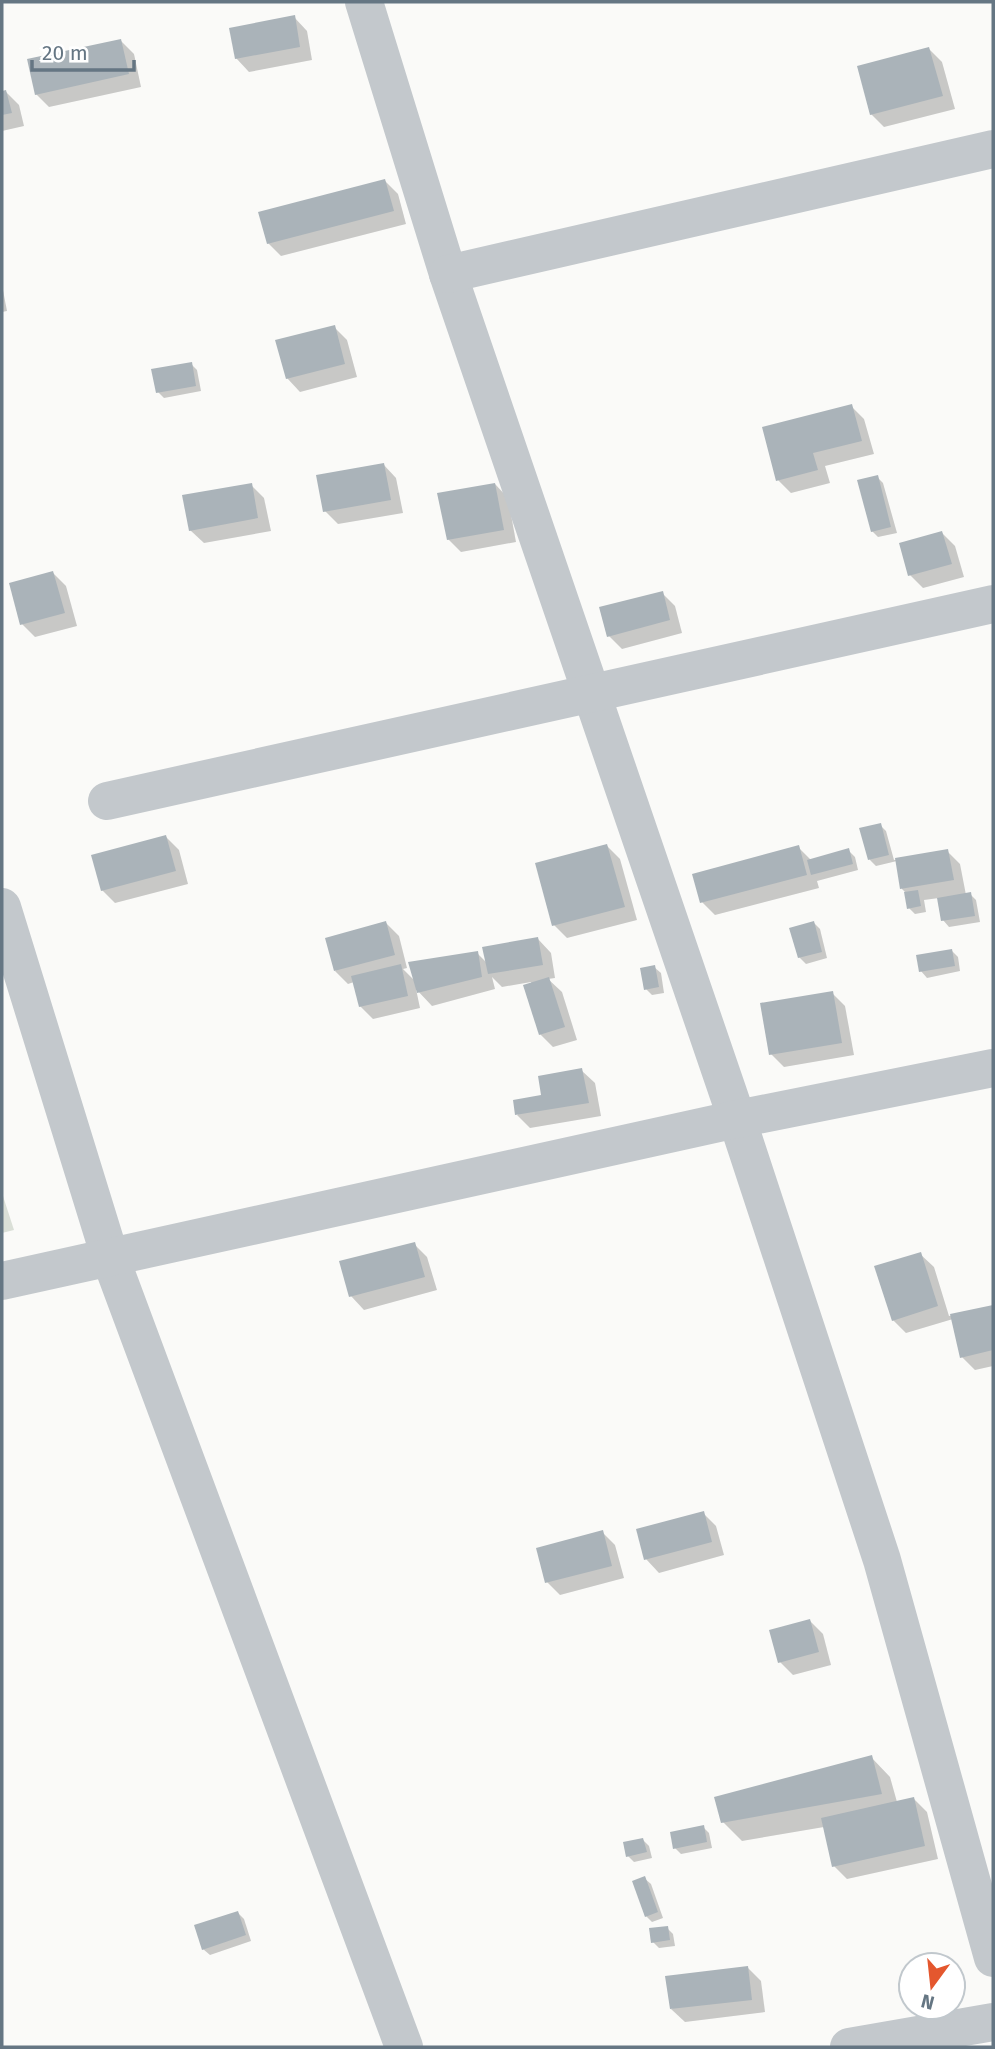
<svg xmlns="http://www.w3.org/2000/svg" width="995" height="2049" font-family="'Fira Sans',sans-serif">
<style>
.park{fill:#dadfd7}
.shadow{fill:#0003}
.building{fill:#aab3b9}
.lines{fill:none;stroke-linecap:round;stroke-linejoin:round}
.minor{stroke:#c3c8cc;stroke-width:38}
</style>
<rect width="100%" height="100%" fill="#fafaf8"/>
<path class="park" d="M2 1193 14 1230 2 1233Z"/>
<g class="shadow">
<path d="M294 17 307 31 312 60 249 72 236 58Z"/>
<path d="M121 41 134 54 141 87 49 107 36 94Z"/>
<path d="M929 49 942 62 955 109 884 127 871 114Z"/>
<path d="M2 92H6L19 105 24 126 2 131Z"/>
<path d="M385 181 398 194 406 224 281 256 268 243Z"/>
<path d="M2 285 7 311 2 312Z"/>
<path d="M334 327 347 340 357 377 300 392 287 378Z"/>
<path d="M191 364 197 370 201 391 164 398 158 392Z"/>
<path d="M851 406 864 419 874 454 825 466 830 483 791 493 778 480Z"/>
<path d="M383 464 396 478 403 513 338 524 325 511Z"/>
<path d="M877 477 883 483 897 533 878 537 872 531Z"/>
<path d="M495 484 508 498 516 542 461 552 448 539Z"/>
<path d="M251 485 264 498 271 531 204 543 190 530Z"/>
<path d="M942 533 955 546 964 577 923 588 910 575Z"/>
<path d="M53 573 66 586 77 626 35 637 22 624Z"/>
<path d="M662 593 675 606 682 633 622 649 609 636Z"/>
<path d="M880 825 886 831 894 860 947 851 960 864 966 895 970 894 976 900 980 922 949 927 943 920 939 898 924 900 926 912 915 914 909 908 906 893 902 889 897 861 876 866 870 860 861 830Z"/>
<path d="M166 837 179 850 188 884 115 903 102 890Z"/>
<path d="M607 846 620 859 637 920 567 938 554 925Z"/>
<path d="M798 847 811 860 848 850 855 857 858 870 817 881 819 888 715 915 702 902Z"/>
<path d="M386 923 399 936 407 968 403 969 416 982 477 953 487 963 538 939 551 953 555 978 548 979 562 992 577 1040 553 1047 540 1034 531 982 502 987 492 977 495 989 432 1006 416 989 420 1008 373 1019 360 1006 354 982 348 984 335 971Z"/>
<path d="M814 923 820 929 827 958 806 964 799 957Z"/>
<path d="M952 951 958 957 960 971 927 978 921 971Z"/>
<path d="M654 967 661 973 664 993 652 995 646 989Z"/>
<path d="M832 993 845 1006 854 1055 784 1067 771 1054Z"/>
<path d="M581 1070 595 1083 601 1116 530 1128 517 1115Z"/>
<path d="M414 1244 427 1257 437 1290 364 1310 351 1296Z"/>
<path d="M920 1254 934 1267 949 1316 993 1307V1366L975 1370 962 1357 953 1319 906 1333 893 1320Z"/>
<path d="M703 1513 716 1526 724 1555 659 1573 646 1559Z"/>
<path d="M602 1532 615 1545 624 1578 560 1595 547 1582Z"/>
<path d="M810 1621 823 1634 831 1665 793 1675 780 1662Z"/>
<path d="M871 1757 890 1777 897 1802 914 1799 927 1812 938 1859 847 1879 834 1866 824 1827 742 1841 723 1822Z"/>
<path d="M703 1827 709 1833 712 1848 681 1854 675 1848Z"/>
<path d="M643 1840 649 1846 652 1858 634 1862 628 1856Z"/>
<path d="M644 1878 651 1884 663 1918 652 1922 646 1916Z"/>
<path d="M238 1913 244 1919 251 1941 210 1955 203 1949Z"/>
<path d="M667 1928 673 1934 675 1946 659 1948 653 1942Z"/>
<path d="M748 1968 761 1981 765 2012 685 2022 671 2009Z"/>
</g>
<g class="building">
<path d="M295 15 300 47 235 59 229 28Z"/>
<path d="M121 39 129 74 35 95 27 59Z"/>
<path d="M929 47 943 96 870 115 857 66Z"/>
<path d="M6 90 12 113 2 115V91Z"/>
<path d="M385 179 394 211 267 244 258 212Z"/>
<path d="M335 325 345 364 286 379 275 340Z"/>
<path d="M192 362 196 386 156 393 151 369Z"/>
<path d="M852 404 862 441 813 453 818 470 776 481 762 427Z"/>
<path d="M384 463 391 500 323 512 316 475Z"/>
<path d="M878 475 891 527 871 532 857 480Z"/>
<path d="M252 483 258 518 189 531 182 495Z"/>
<path d="M495 483 504 530 447 540 437 493Z"/>
<path d="M942 531 952 564 908 576 899 543Z"/>
<path d="M53 571 65 613 20 625 9 583Z"/>
<path d="M663 591 670 620 607 637 599 607Z"/>
<path d="M881 823 889 855 868 860 859 828Z"/>
<path d="M166 835 176 871 101 891 91 855Z"/>
<path d="M607 844 625 907 552 926 535 863Z"/>
<path d="M799 845 807 875 700 903 692 874Z"/>
<path d="M849 848 853 864 811 875 807 860Z"/>
<path d="M948 849 954 880 900 889 895 858Z"/>
<path d="M918 890 921 906 907 909 904 892Z"/>
<path d="M971 892 975 916 941 921 937 898Z"/>
<path d="M386 921 395 955 334 971 325 938Z"/>
<path d="M814 921 822 952 798 958 789 928Z"/>
<path d="M538 937 543 965 488 974 482 947Z"/>
<path d="M952 949 955 966 919 972 916 955Z"/>
<path d="M478 951 482 977 417 993 408 962Z"/>
<path d="M401 964 408 996 359 1007 351 976Z"/>
<path d="M655 965 659 987 644 990 640 968Z"/>
<path d="M549 977 565 1027 539 1035 523 985Z"/>
<path d="M833 991 842 1043 769 1055 760 1003Z"/>
<path d="M582 1068 589 1103 515 1115 513 1100 541 1095 538 1076Z"/>
<path d="M415 1242 425 1277 349 1297 339 1261Z"/>
<path d="M921 1252 938 1306 892 1321 874 1266Z"/>
<path d="M993 1305V1350L960 1358 950 1314Z"/>
<path d="M704 1511 712 1542 644 1560 636 1529Z"/>
<path d="M603 1530 612 1566 545 1583 536 1548Z"/>
<path d="M810 1619 819 1652 778 1663 769 1630Z"/>
<path d="M872 1755 882 1794 721 1823 714 1797Z"/>
<path d="M914 1797 925 1846 832 1867 821 1818Z"/>
<path d="M704 1825 707 1842 673 1849 670 1832Z"/>
<path d="M643 1838 647 1852 626 1857 623 1842Z"/>
<path d="M645 1876 658 1912 645 1917 632 1881Z"/>
<path d="M238 1911 246 1935 202 1950 194 1925Z"/>
<path d="M668 1926 670 1940 651 1943 649 1928Z"/>
<path d="M748 1966 752 2000 670 2009 665 1976Z"/>
</g>
<g class="lines">
<g class="minor">
<path d="M364 2 448 274 737 1119 882 1560 993 1958"/>
<path d="M448 274 993 149"/>
<path d="M107 801 993 604"/>
<path d="M2 907 110 1257 404 2047"/>
<path d="M2 1281 737 1119 993 1068"/>
<path d="M849 2047 993 2022"/>
</g>
</g>
<rect width="995" height="2049" fill="none" stroke="#657683" stroke-width="7"/>
<g transform="translate(932 1986) rotate(195)"><circle r="33" fill="#ffffff" stroke="#c1c8cd" stroke-width="2"/>
<path d="M0-5L12 26L0 18L-12 26Z" fill="#e4572e"/>
<text y="-10" font-size="19" font-weight="bold" text-anchor="middle" fill="#657683">N</text>
</g>
<path d="M32 60v10h102v-10" fill="none" stroke="#657683" stroke-width="3.5"/>
<text x="42" y="60" font-size="21" fill="#657683" stroke="#ffffff" stroke-width="5" paint-order="stroke">20 m</text>
</svg>
